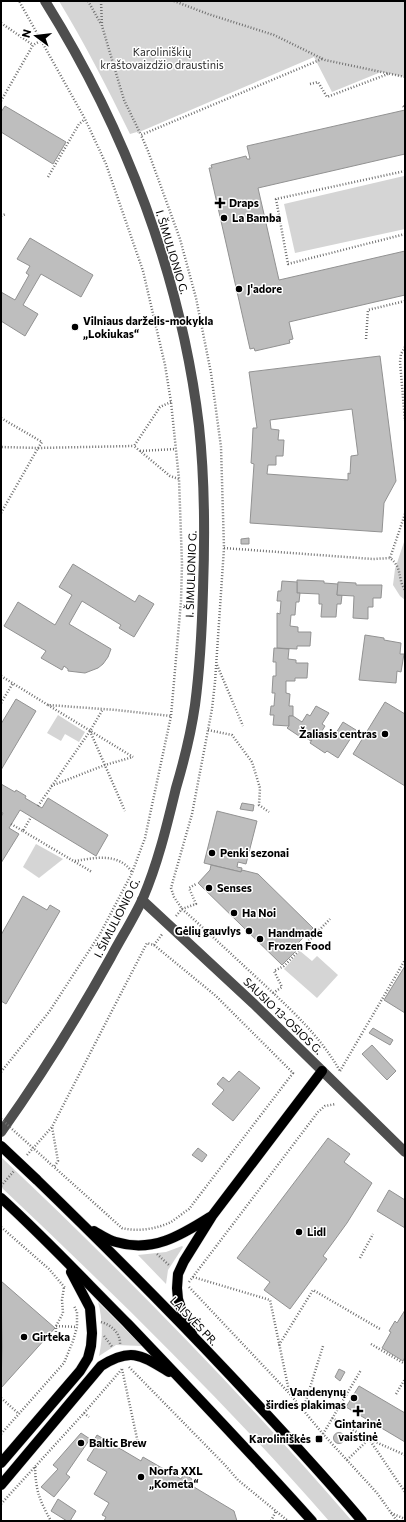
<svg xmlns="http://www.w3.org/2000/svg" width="406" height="1522" font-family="Commissioner,sans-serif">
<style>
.green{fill:#d5d5d5}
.building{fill:#bebebe;stroke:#929292;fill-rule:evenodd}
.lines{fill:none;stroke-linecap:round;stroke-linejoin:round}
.major-casing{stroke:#dbdbdb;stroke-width:11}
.path{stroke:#707070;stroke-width:2.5;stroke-dasharray:1 2;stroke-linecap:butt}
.minor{stroke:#4e4e4e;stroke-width:10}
.major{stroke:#000;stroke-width:10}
.major-bridge-casing{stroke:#dbdbdb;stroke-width:11;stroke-linecap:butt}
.path-bridge{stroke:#707070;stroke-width:2.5;stroke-dasharray:1 2;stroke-linecap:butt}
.major-bridge{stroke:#000;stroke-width:10}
.poi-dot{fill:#000;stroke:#fff;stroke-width:1.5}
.labels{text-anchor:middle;stroke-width:3;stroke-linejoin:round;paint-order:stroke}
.park-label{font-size:11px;fill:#2c2c2c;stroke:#fff}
.poi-label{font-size:11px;font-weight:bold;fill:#000;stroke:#fff;text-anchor:start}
.street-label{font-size:11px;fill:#000;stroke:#fff}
</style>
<rect width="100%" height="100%" fill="#fff"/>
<g class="green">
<path d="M59 1H405V77L381 72 332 92 314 57 137 133V132L130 134C108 89 85 44 59 1Z"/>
<path d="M404 176 405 229 295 253 284 204Z"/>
<path d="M405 539V600L400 596 393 585 395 569Z"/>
<path d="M58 715 85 732 79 742 65 734 61 741 47 733Z"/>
<path d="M36 844 63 859 39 878 23 867Z"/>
<path d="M300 951 312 961 317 956 338 975 317 998 284 969Z"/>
<path d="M1 1157C124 1273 242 1394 352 1521H329C227 1404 114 1294 1 1187Z"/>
<path d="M182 1246 183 1247 168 1270 166 1284 138 1255 166 1252Z"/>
<path d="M98 1302 142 1346 116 1345 99 1356C103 1338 103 1320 98 1302Z"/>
</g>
<g class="building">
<path d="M5 106 66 142 53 164 1 132V112Z"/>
<path d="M405 110V154L258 188 279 280 405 251V295L289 322 293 339 289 340 290 343 255 351 254 348 250 349 209 168H212L211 165 246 156 247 159H250L247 146Z"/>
<path d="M30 238 93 275 81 297 41 274 23 305 38 314 25 336 1 321V292L15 300 29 275 26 273 30 266 17 259Z"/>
<path d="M380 356 396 481 384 503 382 532 250 523 254 464 251 463 252 448 253 428H257L249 372ZM352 409 358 455 351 456 350 474 348 473V480L267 474 268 465H276V456H283L284 440H278L279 430 271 429 270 420Z"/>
<path d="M249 538V544H241V539Z"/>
<path d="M73 564 135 602 139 595 154 604 134 637 119 628 121 625 82 601 69 624 111 649 108 657 103 664 98 668 85 673 68 671V669L64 666 62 670 41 658 46 651 4 626 18 602 55 625 72 595 59 587Z"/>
<path d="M297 580 324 581V583L338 584 337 595H342L341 604H337L336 617H321L322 604H319V594L297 593Z"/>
<path d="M282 581 297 582V593H300L299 602H296L295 615H291L290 626 298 627V632H311L310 646H297V649L277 648V613L280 614 281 601H277L278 591H281Z"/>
<path d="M338 582 356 583V585H382L381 598H373V607H368V619L353 618 354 596 337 595Z"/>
<path d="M365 635 384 638V640L401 643 400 654H404L401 672 397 671 396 683 359 680Z"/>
<path d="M274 648 289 649 288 659 296 660V663H308L307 678H295V681H286V693L290 694 289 706H293V716H289V726L273 725 274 715H270L271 706H274L275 693H272L273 676H276V662H273Z"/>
<path d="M16 699 36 711 1 770V724Z"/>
<path d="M385 702 405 714V786L353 754Z"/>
<path d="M316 706 329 713 322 724 325 726 320 734 317 732 311 741 300 734 299 736 287 728 289 726V716H293L302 722 307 714 310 716Z"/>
<path d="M343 722 356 730 338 758 327 751 325 753 310 743 317 732 329 739 333 732 336 733Z"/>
<path d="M1 784 15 792 16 790 26 796 25 798 42 808 48 798 108 835 96 856 20 810 9 828 19 834 1 863V817L3 813 1 812Z"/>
<path d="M242 803 254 805 253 811 240 809Z"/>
<path d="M217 811 257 821 246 864 238 862 237 867 242 868 241 872 204 863Z"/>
<path d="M211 865 241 872 242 870 258 874 313 928 295 946 298 949 282 965 198 883 210 870Z"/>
<path d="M23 896 47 910 50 905 60 911 6 1004 1 1001V935Z"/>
<path d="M405 966V1013L384 1000Z"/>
<path d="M373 1028 393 1040 390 1045 369 1033Z"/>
<path d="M372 1045 396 1071 387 1080 362 1054Z"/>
<path d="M239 1071 260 1088 233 1121 212 1104 224 1090 217 1084 223 1077 229 1082Z"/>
<path d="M328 1138 350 1154 344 1162 372 1183 347 1223 323 1256 327 1259 290 1309 264 1290 270 1282 237 1258Z"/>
<path d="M198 1148 207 1155 202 1162 192 1155Z"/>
<path d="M389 1190 405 1200V1228L377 1211Z"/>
<path d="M1 1281 55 1328 1 1388 2 1347Z"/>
<path d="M405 1310V1357L403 1361 382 1348 391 1332 389 1331 395 1321 397 1323Z"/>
<path d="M339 1369 345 1372 340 1381 335 1377Z"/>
<path d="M359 1386 405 1413V1442L346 1407Z"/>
<circle cx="339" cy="1438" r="5.5"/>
<path d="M81 1433 90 1439 66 1474 70 1477 54 1497 41 1487 58 1469 53 1465Z"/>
<path d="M97 1435 141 1461 143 1457 181 1479 184 1474 192 1479 189 1484 234 1511 237 1521H104L106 1517 102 1515 109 1503 94 1494 107 1472 87 1460 97 1444 93 1442Z"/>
<path d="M58 1499 76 1511 70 1521H67L51 1511Z"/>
</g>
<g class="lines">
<defs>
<g id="major">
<path d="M36 1179C102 1243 167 1308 230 1375 275 1423 320 1471 362 1521"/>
<path d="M1 1198C45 1238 86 1282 128 1324 190 1389 252 1454 312 1521"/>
<path d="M94 1231C101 1235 108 1240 116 1242 152 1253 180 1236 210 1217"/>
<path d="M192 1331 183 1314 178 1299 177 1288 178 1274 184 1261 212 1216 322 1071"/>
<path d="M1 1463 80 1371 88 1358 91 1346 92 1333 90 1308 71 1272"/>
<path d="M1 1485 101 1366C131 1347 141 1355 169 1372"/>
</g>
</defs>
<use href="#major" class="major-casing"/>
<g class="path">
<path d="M88 1 101 24"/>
<path d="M101 1 102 26 124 100 141 135"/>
<path d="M174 1 208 14 274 35 325 60 405 77"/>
<path d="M1 23 33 45"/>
<path d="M322 59 141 135 148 151 180 239 196 298 211 373 221 447 224 548 215 682 212 709 192 814 171 888 174 897 182 909C207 931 231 954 256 977 287 1006 319 1034 340 1071"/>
<path d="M310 84 318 82 327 97 388 74"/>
<path d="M1 101 33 45 42 40"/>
<path d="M403 106 405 108"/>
<path d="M405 171 276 199 288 264 405 234"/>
<path d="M48 177 79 124 85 119"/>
<path d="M1 216 6 214"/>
<path d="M366 339 368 310 405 301"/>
<path d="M405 347 401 354 400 362 405 421"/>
<path d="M171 402 160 407 134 446 170 476 179 479"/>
<path d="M1 418 42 442 38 448 1 447"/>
<path d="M140 451 176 449"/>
<path d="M1 513 38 448 134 446"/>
<path d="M405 514 390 558C403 568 397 578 405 590"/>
<path d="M224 548 373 559 390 558"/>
<path d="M217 665 243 726"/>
<path d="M1 676 48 705 116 710 171 716"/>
<path d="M1 703 13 683"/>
<path d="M48 705 133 757"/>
<path d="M208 730 232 735 252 762 260 788 259 805 269 812"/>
<path d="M90 731 125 811"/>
<path d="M51 786 105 765 133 757"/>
<path d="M38 806 90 731 103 709"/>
<path d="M11 824 23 831 31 817"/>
<path d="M23 831 92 872"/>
<path d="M75 861C95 858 118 852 132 872"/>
<path d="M176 916 182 909 196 904 189 888 196 884"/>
<path d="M154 945 163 933"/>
<path d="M273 993 282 987 274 971 284 966 330 919"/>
<path d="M340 1071 405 960"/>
<path d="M1 1072 49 1012 100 934 132 873 145 838 171 716 181 601 182 564 179 479 171 402 165 365 143 271 106 164 85 119 19 1"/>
<path d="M27 1155 52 1127 147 943 154 945 216 996 293 1073 189 1209C183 1213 177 1218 171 1222 157 1229 137 1232 122 1228L54 1167 58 1161 52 1127"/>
<path d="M1 1186 14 1171"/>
<path d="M1 1227 49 1269 66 1289"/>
<path d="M157 1254 170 1266"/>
<path d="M360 1258 373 1234"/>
<path d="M193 1277 270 1300 289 1391"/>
<path d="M189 1282 318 1112 325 1106 336 1104"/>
<path d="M189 1287 289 1393 323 1434 377 1493 397 1521"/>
<path d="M101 1322C112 1325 121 1334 120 1345"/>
<path d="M56 1326 63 1313 62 1300 64 1287"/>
<path d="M56 1332V1326L77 1327"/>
<path d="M104 1336 113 1348"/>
<path d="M371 1344 405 1364"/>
<path d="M279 1345 313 1290 380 1329"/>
<path d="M129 1367 224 1464 238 1480 288 1521"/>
<path d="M122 1369 138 1443"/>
<path d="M396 1394 405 1379"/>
<path d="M1 1398 19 1414"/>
<path d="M303 1410 323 1346"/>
<path d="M84 1413 89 1417"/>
<path d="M332 1418 369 1439 405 1455"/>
<path d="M1 1434 64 1363 73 1341 77 1327V1312L74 1306"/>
<path d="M323 1434 361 1370"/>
<path d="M347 1460 369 1439 405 1492"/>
<path d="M35 1467C36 1492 39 1499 51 1521"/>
<path d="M188 1469 194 1472"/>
<path d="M1 1504 84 1413 122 1369"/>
<path d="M391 1513 405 1519"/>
<path d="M271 1521 276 1511"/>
</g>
<g class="minor">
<path d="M142 900 254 1004 405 1152"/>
<path d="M1 1132C41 1076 77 1018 111 957 121 938 134 918 143 898 158 863 167 825 176 788 184 761 191 733 195 705 200 667 202 628 203 590 205 535 205 481 199 426 181 276 125 129 45 1"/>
</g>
<use href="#major" class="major"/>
<defs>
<path id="major-bridge" d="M1 1146 36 1179"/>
</defs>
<use href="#major-bridge" class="major-bridge-casing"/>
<path class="path-bridge" d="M1 1119 54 1167"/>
<use href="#major-bridge" class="major-bridge"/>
</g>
<g class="poi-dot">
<path d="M218 197h4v4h4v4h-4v4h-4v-4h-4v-4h4z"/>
<circle cx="224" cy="218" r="4"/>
<circle cx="239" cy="289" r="4"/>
<circle cx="75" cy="327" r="4"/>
<circle cx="385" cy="734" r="4"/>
<circle cx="212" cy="853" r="4"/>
<circle cx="209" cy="888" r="4"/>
<circle cx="234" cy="913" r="4"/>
<circle cx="249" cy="931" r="4"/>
<circle cx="260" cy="939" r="4"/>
<circle cx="299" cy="1232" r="4"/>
<circle cx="24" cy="1337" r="4"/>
<circle cx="354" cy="1398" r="4"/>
<path d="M356 1405h4v4h4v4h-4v4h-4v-4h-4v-4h4z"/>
<rect x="315" y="1435" width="8" height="8" rx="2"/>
<circle cx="81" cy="1443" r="4"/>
<circle cx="141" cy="1477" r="4"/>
</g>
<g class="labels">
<g class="park-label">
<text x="162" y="56">Karoliniškių<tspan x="162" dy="13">kraštovaizdžio draustinis</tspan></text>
</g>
<g class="poi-label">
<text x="229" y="207">Draps</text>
<text x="232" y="222">La Bamba</text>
<text x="247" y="293">J'adore</text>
<text x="83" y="325">Vilniaus darželis-mokykla<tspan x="83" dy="13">„Lokiukas“</tspan></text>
<text x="377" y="738" text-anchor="end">Žaliasis centras</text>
<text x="220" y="857">Penki sezonai</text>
<text x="217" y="892">Senses</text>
<text x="242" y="917">Ha Noi</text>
<text x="241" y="935" text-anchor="end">Gėlių gauvlys</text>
<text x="268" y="937">Handmade<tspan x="268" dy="13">Frozen Food</tspan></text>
<text x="307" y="1236">Lidl</text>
<text x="32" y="1341">Girteka</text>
<text x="346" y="1396" text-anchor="end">Vandenynų<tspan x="346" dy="13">širdies plakimas</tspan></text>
<text x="358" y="1428" text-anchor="middle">Gintarinė<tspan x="358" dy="13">vaistinė</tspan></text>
<text x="311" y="1443" text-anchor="end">Karoliniškės</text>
<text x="89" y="1447">Baltic Brew</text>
<text x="149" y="1475">Norfa XXL<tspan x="149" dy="13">„Kometa“</tspan></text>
</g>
<g class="street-label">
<text transform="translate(172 252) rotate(73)" y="4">I. ŠIMULIONIO G.</text>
<text transform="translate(191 574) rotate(-88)" y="4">I. ŠIMULIONIO G.</text>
<text transform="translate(117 918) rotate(-63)" y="4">I. ŠIMULIONIO G.</text>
<text transform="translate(283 1016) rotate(44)" y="4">SAUSIO 13-OSIOS G.</text>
<text transform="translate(194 1321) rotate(46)" y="4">LAISVĖS PR.</text>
</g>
</g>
<rect width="406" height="1522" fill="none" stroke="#000000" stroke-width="4"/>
<g transform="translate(36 36) rotate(285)" stroke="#ffffff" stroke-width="3" paint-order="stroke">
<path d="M0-3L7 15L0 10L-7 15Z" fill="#000000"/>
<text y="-6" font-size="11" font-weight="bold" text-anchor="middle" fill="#000000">N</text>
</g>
</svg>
